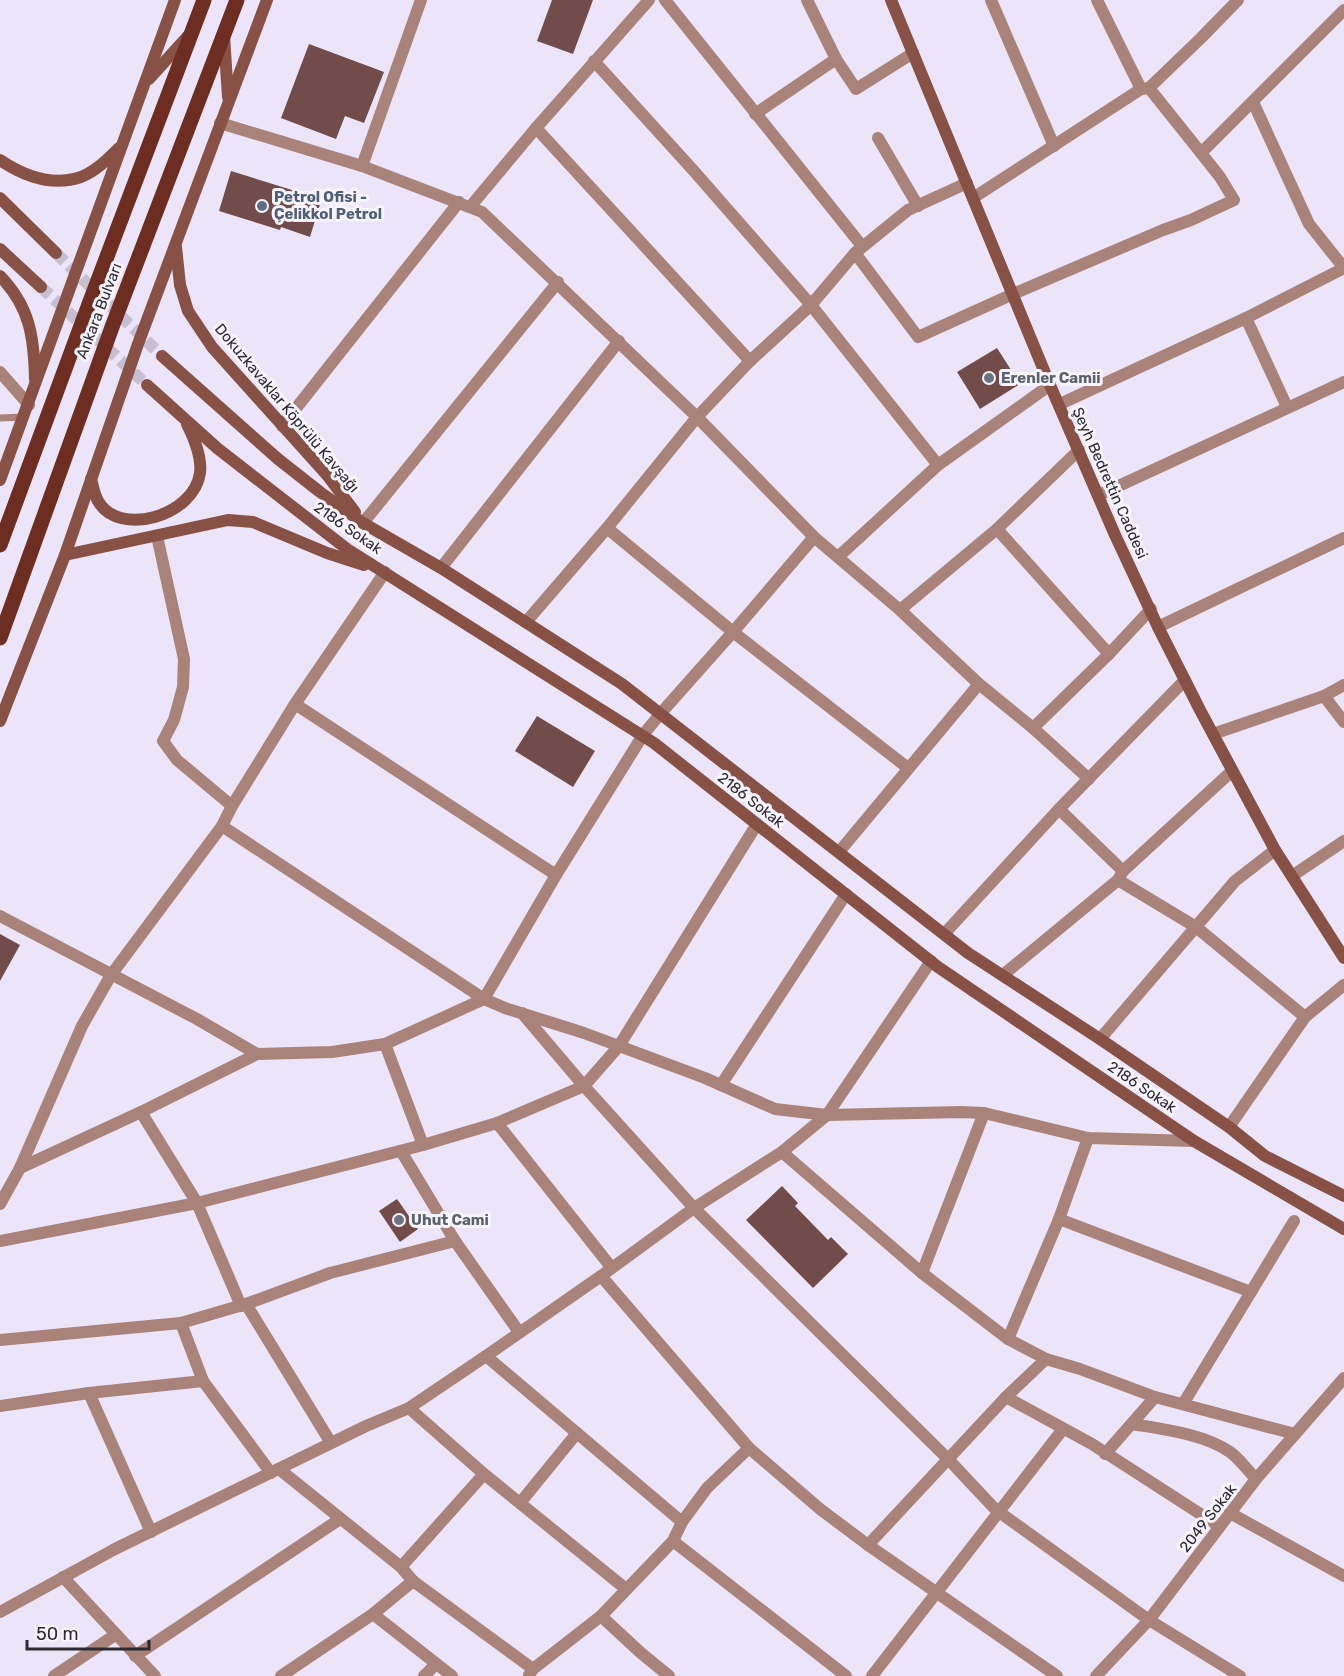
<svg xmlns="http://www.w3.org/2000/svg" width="1344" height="1676" font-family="Rubik,sans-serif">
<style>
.building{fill:#714c4b}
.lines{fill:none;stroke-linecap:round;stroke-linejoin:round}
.secondary-tunnel{stroke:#c6bfd1;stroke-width:12;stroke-dasharray:12 6;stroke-linecap:butt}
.lane{stroke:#a9827a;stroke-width:7}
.street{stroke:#a9827a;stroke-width:12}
.secondary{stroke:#875146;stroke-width:12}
.primary{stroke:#6d2d20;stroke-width:15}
.service-dot{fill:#5c6f8a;stroke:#f7f4fc;stroke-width:2}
.worship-dot{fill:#6b7280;stroke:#f7f4fc;stroke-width:2}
.labels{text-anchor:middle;stroke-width:6;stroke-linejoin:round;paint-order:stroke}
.service-label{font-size:15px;font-weight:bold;fill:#4e5e75;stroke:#f7f4fc;text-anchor:start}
.street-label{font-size:15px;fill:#2c2931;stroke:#f7f4fc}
.worship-label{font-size:15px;font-weight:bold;fill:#5b616d;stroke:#f7f4fc;text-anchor:start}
</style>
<rect width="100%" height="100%" fill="#ece5f9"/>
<g class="building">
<path d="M552 0H593L573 54 537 41Z"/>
<path d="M309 44 384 72 364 123 345 116 336 139 281 118Z"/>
<path d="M231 171 292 190V192L321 201 310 237 281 227 280 230 219 211Z"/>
<path d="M997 348 1020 384 980 409 957 372Z"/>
<path d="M537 716 595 751 573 787 515 751Z"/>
<path d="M0 934 20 945 0 981Z"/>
<path d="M782 1186 798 1203 795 1206 828 1240 831 1237 848 1254 813 1288 746 1220Z"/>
<path d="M397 1199 418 1229 400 1242 379 1211Z"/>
</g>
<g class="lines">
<g class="secondary-tunnel">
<path d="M56 253 162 356"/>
<path d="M41 287 147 385"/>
</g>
<path class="lane" d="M0 418 23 417"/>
<g class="street">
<path d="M665 0 862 246"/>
<path d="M807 0 836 59 856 89 913 53"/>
<path d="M991 0 1054 146"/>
<path d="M1097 0 1141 89"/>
<path d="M594 61 693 170 811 305 938 465"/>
<path d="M1149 88 1201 153"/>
<path d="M1253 102 1309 224 1344 268"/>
<path d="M755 114 836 59"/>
<path d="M220 123 362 166 482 212 697 417 814 537 900 610 979 684 1033 728 1089 779"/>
<path d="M536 128 750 361"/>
<path d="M878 138 918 206"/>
<path d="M362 166 421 0"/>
<path d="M973 198 1141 89 1149 88 1201 38 1238 0"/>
<path d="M470 207 536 128 649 0"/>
<path d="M855 253 918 337 1013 294 1163 230 1191 220 1234 200 1220 177 1201 153 1344 10"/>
<path d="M1246 318 1287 407"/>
<path d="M0 372 29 405"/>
<path d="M1060 404 1246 318 1344 268"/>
<path d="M282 426 459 202"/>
<path d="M1099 495 1344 382"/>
<path d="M363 523 558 282"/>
<path d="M607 528 733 632 908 768"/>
<path d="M997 529 1109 654"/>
<path d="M157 536 184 659 183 687 174 720 163 741 177 760 232 806"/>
<path d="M838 557 938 465 1050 385"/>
<path d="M441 568 619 341"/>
<path d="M900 610 997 529 1079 450"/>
<path d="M526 622 607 528 697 417 750 361 811 305 855 253 908 210 967 183"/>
<path d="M1158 627 1344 538"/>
<path d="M1324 696 1344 722"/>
<path d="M295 704 556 875"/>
<path d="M1033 728 1109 654 1151 609"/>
<path d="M1213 734 1324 696 1344 685"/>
<path d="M1059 809 1123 871"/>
<path d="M222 826 484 999 505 1008 584 1033 705 1078 775 1109 827 1115 931 961"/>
<path d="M839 852 979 684"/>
<path d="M1292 876 1344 841"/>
<path d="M1118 880 1196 927 1305 1017"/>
<path d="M0 916 197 1019 257 1054"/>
<path d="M945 933 1059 809 1185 680"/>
<path d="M1003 975 1118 880 1123 871 1232 771"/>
<path d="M522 1013 584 1086 694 1208 949 1460 995 1509 1149 1620 1240 1676"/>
<path d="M1100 1039 1235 881 1275 850"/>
<path d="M385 1044 423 1145"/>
<path d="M721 1085 846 894"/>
<path d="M141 1112 197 1203 241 1306"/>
<path d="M497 1123 611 1267"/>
<path d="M1229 1127 1305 1017 1344 985"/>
<path d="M401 1151 455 1241 519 1332"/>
<path d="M782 1152 922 1273 1008 1339 1046 1359 1080 1369 1155 1397 1295 1434"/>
<path d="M20 1168 141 1112 257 1054 332 1052 385 1044 484 999 556 875 643 735 661 713 733 632 814 537"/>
<path d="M0 1204 20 1168 82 1026 111 975 222 826 232 806 295 704 385 572"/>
<path d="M1059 1219 1251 1292"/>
<path d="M0 1241 197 1203 423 1145 497 1123 584 1086 619 1046 757 824"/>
<path d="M922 1273 984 1113"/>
<path d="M601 1276 749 1448 820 1509 868 1545 1057 1676"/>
<path d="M246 1304 331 1443"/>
<path d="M181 1323 203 1381 271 1473"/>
<path d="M1008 1339 1059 1219 1088 1138"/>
<path d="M0 1340 181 1323 246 1304 330 1273 455 1241"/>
<path d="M486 1356 682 1522"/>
<path d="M89 1393 151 1532"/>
<path d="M1006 1397 1092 1444 1219 1526"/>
<path d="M1183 1404 1294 1221"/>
<path d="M0 1406 89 1393 203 1381"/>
<path d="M409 1408 484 1474 626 1589"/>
<path d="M1132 1424C1162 1429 1204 1434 1230 1452 1240 1459 1248 1471 1256 1479"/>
<path d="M1105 1454 1155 1397"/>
<path d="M279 1469 401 1567 413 1581 533 1669"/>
<path d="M520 1503 577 1433"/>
<path d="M1230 1513 1344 1576"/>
<path d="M673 1541 846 1676"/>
<path d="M868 1545 1006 1397 1046 1359"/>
<path d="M401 1567 484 1474"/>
<path d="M63 1577 155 1676"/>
<path d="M0 1612 115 1549 366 1426 409 1408 486 1356 601 1276 694 1208 782 1152 827 1115 961 1112 984 1113 1088 1138 1194 1141"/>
<path d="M373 1614 452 1676"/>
<path d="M601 1616 641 1653 669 1676"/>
<path d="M135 1656 340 1519"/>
<path d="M529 1675 533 1669 601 1616 673 1541 682 1522 707 1488 749 1448"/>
<path d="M54 1676 115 1635"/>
<path d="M281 1676 373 1614 413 1581"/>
<path d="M424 1676 436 1664"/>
<path d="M872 1676 1063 1429"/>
<path d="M1096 1676 1149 1620 1256 1479 1344 1378"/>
</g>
<g class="secondary">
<path d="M891 0 1050 385 1115 535 1158 627 1200 710 1275 850 1344 958"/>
<path d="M224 36 228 97"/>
<path d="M149 79 188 36"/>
<path d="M0 160C24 176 52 187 81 177 96 171 108 159 119 148"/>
<path d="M0 198 56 253"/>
<path d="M176 247 180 285 188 311 212 347 327 475 355 512"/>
<path d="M0 249 41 287"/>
<path d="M0 276C30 307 34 337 35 379"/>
<path d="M162 356 278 459 320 492 363 523 441 568 622 684 968 953 1100 1039 1229 1127 1265 1156 1344 1196"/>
<path d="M147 385 217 448 347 549 654 743 938 967 1194 1141 1344 1229"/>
<path d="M91 479C93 486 94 494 98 501 119 538 194 516 200 473 202 457 194 438 187 424"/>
<path d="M0 480 175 0"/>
<path d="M65 555 228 520 253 522 327 553 364 565"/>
<path d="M0 721 65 555 138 344 267 0"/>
</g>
<g class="primary">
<path d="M0 545 89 304 204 0"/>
<path d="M0 638 112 327 237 0"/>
</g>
</g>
<circle class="service-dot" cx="262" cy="206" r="6"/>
<g class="worship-dot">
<circle cx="989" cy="378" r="6"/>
<circle cx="399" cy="1220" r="6"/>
</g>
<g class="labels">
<g class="service-label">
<text x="274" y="202">Petrol Ofisi -<tspan x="274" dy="17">Çelikkol Petrol</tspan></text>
</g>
<g class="street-label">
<text transform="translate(99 311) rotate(-69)" y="5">Ankara Bulvarı</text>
<text transform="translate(287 408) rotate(50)" y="5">Dokuzkavaklar Köprülü Kavşağı</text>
<text transform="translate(1110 483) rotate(66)" y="5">Şeyh Bedrettin Caddesi</text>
<text transform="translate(348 528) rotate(35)" y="5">2186 Sokak</text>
<text transform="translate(751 800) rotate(38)" y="5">2186 Sokak</text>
<text transform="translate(1142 1087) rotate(34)" y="5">2186 Sokak</text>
<text transform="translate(1208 1518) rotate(-52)" y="5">2049 Sokak</text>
</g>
<g class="worship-label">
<text x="1001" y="383">Erenler Camii</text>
<text x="411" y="1225">Uhut Cami</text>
</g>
</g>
<path d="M27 1640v9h122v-9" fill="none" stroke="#2c2931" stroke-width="3"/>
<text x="36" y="1640" font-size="18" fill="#2c2931" stroke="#f7f4fc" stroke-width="4.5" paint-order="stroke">50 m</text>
</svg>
